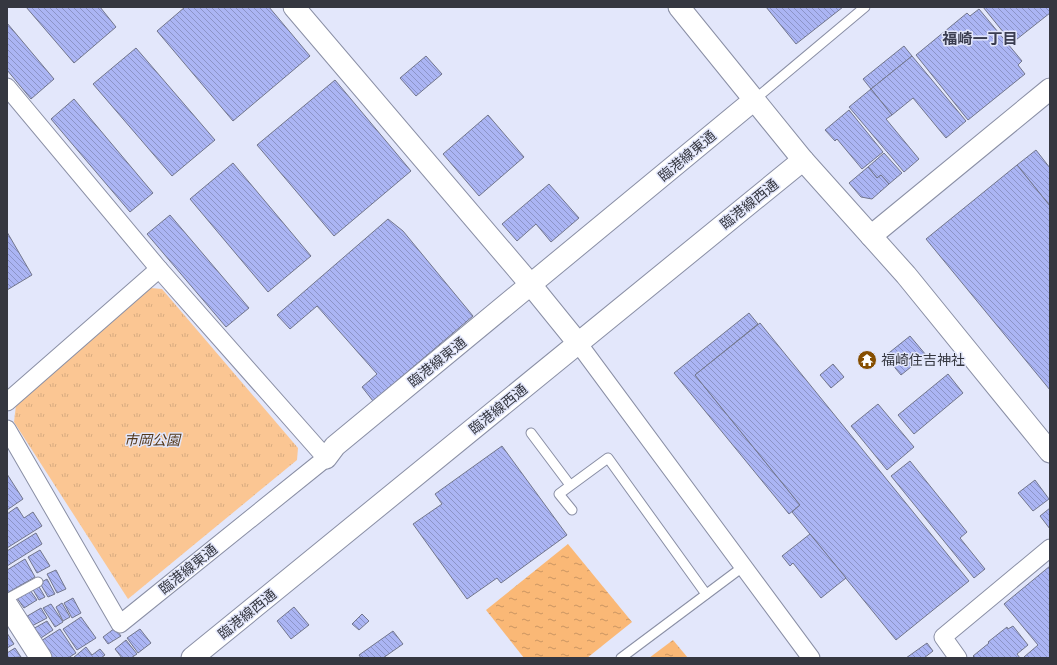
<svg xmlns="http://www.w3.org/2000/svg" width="1057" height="665" font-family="'Crimson Pro','Noto Sans JP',serif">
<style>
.park{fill:url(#park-tufts)}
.water{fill:url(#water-ripples)}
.building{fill:url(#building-back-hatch);stroke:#72768c}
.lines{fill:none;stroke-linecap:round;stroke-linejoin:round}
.service-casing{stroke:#8a8fa5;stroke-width:11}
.minor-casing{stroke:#8a8fa5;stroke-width:19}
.tertiary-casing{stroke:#8a8fa5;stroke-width:23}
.service{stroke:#fff;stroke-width:9}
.minor{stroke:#fff;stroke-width:17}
.tertiary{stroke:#fff;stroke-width:21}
.labels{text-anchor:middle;stroke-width:3;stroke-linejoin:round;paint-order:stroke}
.street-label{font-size:14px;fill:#353740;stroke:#e3e7fb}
.poi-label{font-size:14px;fill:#353740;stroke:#e3e7fb;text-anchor:start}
.park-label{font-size:14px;font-style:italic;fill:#53381b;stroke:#e3e7fb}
.neighbourhood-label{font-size:15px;font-weight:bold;fill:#3a3d50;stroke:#e3e7fb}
</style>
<defs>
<pattern id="park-tufts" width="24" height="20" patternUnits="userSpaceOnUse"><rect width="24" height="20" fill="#fbc693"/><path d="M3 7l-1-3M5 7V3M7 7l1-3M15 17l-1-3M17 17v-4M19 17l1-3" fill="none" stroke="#d8ab80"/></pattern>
<pattern id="water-ripples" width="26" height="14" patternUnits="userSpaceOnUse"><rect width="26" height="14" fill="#fab876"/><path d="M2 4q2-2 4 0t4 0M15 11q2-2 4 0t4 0" fill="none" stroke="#cb9662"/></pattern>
<pattern id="building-back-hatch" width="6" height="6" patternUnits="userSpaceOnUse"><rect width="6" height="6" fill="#abb5f4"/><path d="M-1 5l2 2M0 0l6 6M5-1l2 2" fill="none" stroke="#8c94c7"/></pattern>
</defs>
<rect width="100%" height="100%" fill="#e3e7fb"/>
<path class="park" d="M151 288 162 289 298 448 297 460 128 599 14 422 16 405Z"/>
<g class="water">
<path d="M568 544 632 622 587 658H524L486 610Z"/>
<path d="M673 640 688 658H649Z"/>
</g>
<g class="building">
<path d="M26 7H100L116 27 74 63Z"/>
<path d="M185 7H269L310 56 233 121 157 31Z"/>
<path d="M766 7H843L796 44Z"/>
<path d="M983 7H1050V13L1012 43Z"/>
<path d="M979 9 1022 61 1018 65 1025 74 968 120 916 55 967 13 970 16Z"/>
<path d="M7 23 54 79 31 99 7 70Z"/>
<path d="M904 46 912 56 871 89 863 79Z"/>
<path d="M136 48 215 140 172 176 93 84Z"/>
<path d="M426 56 442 74 416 96 400 78Z"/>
<path d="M912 56 966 121 946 138 913 98 892 115 871 89Z"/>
<path d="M335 80 411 171 334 236 257 145Z"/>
<path d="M871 89 892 115 886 119 919 159 904 172 849 107Z"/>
<path d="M74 99 153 193 130 212 51 119Z"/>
<path d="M849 110 883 152 862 169 837 139 835 141 825 130Z"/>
<path d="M488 115 524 157 479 196 443 154Z"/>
<path d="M1036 150 1050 168V206L1017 165Z"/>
<path d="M884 153 902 173 889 184 881 175 877 178 868 167Z"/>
<path d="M233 163 311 256 268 292 190 199Z"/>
<path d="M1017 165 1050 206V390L926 239Z"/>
<path d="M868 167 877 178 881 175 889 184 872 199 861 197 849 183Z"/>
<path d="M549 184 579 218 551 242 536 224 517 241 502 224Z"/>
<path d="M170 215 249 308 226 327 147 234Z"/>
<path d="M388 219 403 231 473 316 373 401 362 387 377 374 317 306 290 329 277 315Z"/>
<path d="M7 232 32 275 7 290Z"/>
<path d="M749 313 758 324 695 375 800 505 789 514 674 373Z"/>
<path d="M760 323 969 581 896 640 792 512 800 505 695 375Z"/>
<path d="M910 336 926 355 901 375 885 356Z"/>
<path d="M833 364 844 377 831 388 820 375Z"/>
<path d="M948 374 963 393 914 434 898 415Z"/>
<path d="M878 404 914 447 887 470 851 426Z"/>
<path d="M502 446 567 535 501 583 497 578 467 599 413 524 442 504 435 494Z"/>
<path d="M910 461 967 532 960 538 985 569 974 578 891 476Z"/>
<path d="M7 474 23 499 7 510Z"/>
<path d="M1035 480 1049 499 1033 511 1018 493Z"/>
<path d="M17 507 24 518 33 512 42 526 7 548V514Z"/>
<path d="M1050 508V529L1040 516Z"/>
<path d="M36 533 42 544 7 566V551Z"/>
<path d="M810 534 846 578 821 598 793 563 790 566 782 556Z"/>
<path d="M40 550 50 566 37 573 28 557Z"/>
<path d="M25 559 35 577 7 593V570Z"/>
<path d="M1050 566V658H1025L1024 657 1038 645 1004 604Z"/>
<path d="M56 570 66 589 57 593 47 574Z"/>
<path d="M47 579 55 594 48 597 40 583Z"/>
<path d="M38 585 45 597 39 600 32 588Z"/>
<path d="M30 590 37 600 24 608 17 598Z"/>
<path d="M73 598 81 613 72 618 64 603Z"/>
<path d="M62 603 70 617 63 621 56 607Z"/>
<path d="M51 604 63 622 55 627 43 608Z"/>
<path d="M294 607 309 625 291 639 277 621Z"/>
<path d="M41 608 47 618 30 627 24 618Z"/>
<path d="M362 614 369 621 359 630 352 624Z"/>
<path d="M81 617 96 638 77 650 63 629Z"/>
<path d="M47 621 53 630 38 640 31 630Z"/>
<path d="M1013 626 1028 645 1017 654 1020 658H975L973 656 989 643 988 642 1007 627 1008 629Z"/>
<path d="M115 628 121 636 108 644 103 637Z"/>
<path d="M60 629 76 653 68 658H46L36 644Z"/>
<path d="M140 629 151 643 138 653 127 638Z"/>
<path d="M393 631 403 644 383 658H361L359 655Z"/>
<path d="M7 633 14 644 7 648Z"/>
<path d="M126 640 137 654 131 658H122L115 649Z"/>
<path d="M927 643 933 651 924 658H906Z"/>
<path d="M86 647 92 655 100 649 105 655 101 658H73Z"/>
<path d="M15 648 21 657 7 658V653Z"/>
</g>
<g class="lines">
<defs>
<g id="service">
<path d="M754 100 865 7"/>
<path d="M531 433 570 485"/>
<path d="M572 510 559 494 608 458 706 594"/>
<path d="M7 599 38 582"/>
<path d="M621 658 744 566"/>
</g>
<g id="minor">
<path d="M7 87 159 269 326 458 120 624 7 429"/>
<path d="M578 343 811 658"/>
<path d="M7 402 159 269"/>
<path d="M958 658 943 637 1050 548"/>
</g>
<g id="tertiary">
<path d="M294 7 531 285 578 343"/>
<path d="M679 7 803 160 906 275 1050 452"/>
<path d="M871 236 1050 89"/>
<path d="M326 458 335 446 754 100"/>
<path d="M7 605 41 658"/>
<path d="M192 658 803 160"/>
</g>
</defs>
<use href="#service" class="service-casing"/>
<use href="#minor" class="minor-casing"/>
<use href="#tertiary" class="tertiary-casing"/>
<use href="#service" class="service"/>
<use href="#minor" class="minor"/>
<use href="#tertiary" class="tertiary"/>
</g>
<defs>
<symbol id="temple-disc" viewBox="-11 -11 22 22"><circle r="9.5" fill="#864e00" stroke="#e3e7fb"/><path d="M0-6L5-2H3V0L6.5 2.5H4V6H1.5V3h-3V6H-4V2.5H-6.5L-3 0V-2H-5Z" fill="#fff"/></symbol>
</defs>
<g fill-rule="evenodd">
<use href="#temple-disc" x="856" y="349" width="22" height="22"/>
</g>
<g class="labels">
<g class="street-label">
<text transform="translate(687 156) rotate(-40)" y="5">臨港線東通</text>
<text transform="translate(749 204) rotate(-39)" y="5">臨港線西通</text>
<text transform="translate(437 362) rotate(-39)" y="5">臨港線東通</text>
<text transform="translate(498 409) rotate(-39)" y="5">臨港線西通</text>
<text transform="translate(188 569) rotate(-39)" y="5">臨港線東通</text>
<text transform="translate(247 614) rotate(-39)" y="5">臨港線西通</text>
</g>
<g class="poi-label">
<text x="881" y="365">福崎住吉神社</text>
</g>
<g class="park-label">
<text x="152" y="445">市岡公園</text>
</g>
<g class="neighbourhood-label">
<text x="980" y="44">福崎一丁目</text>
</g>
</g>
<rect width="1057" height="665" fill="none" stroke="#353740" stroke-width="16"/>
</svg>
